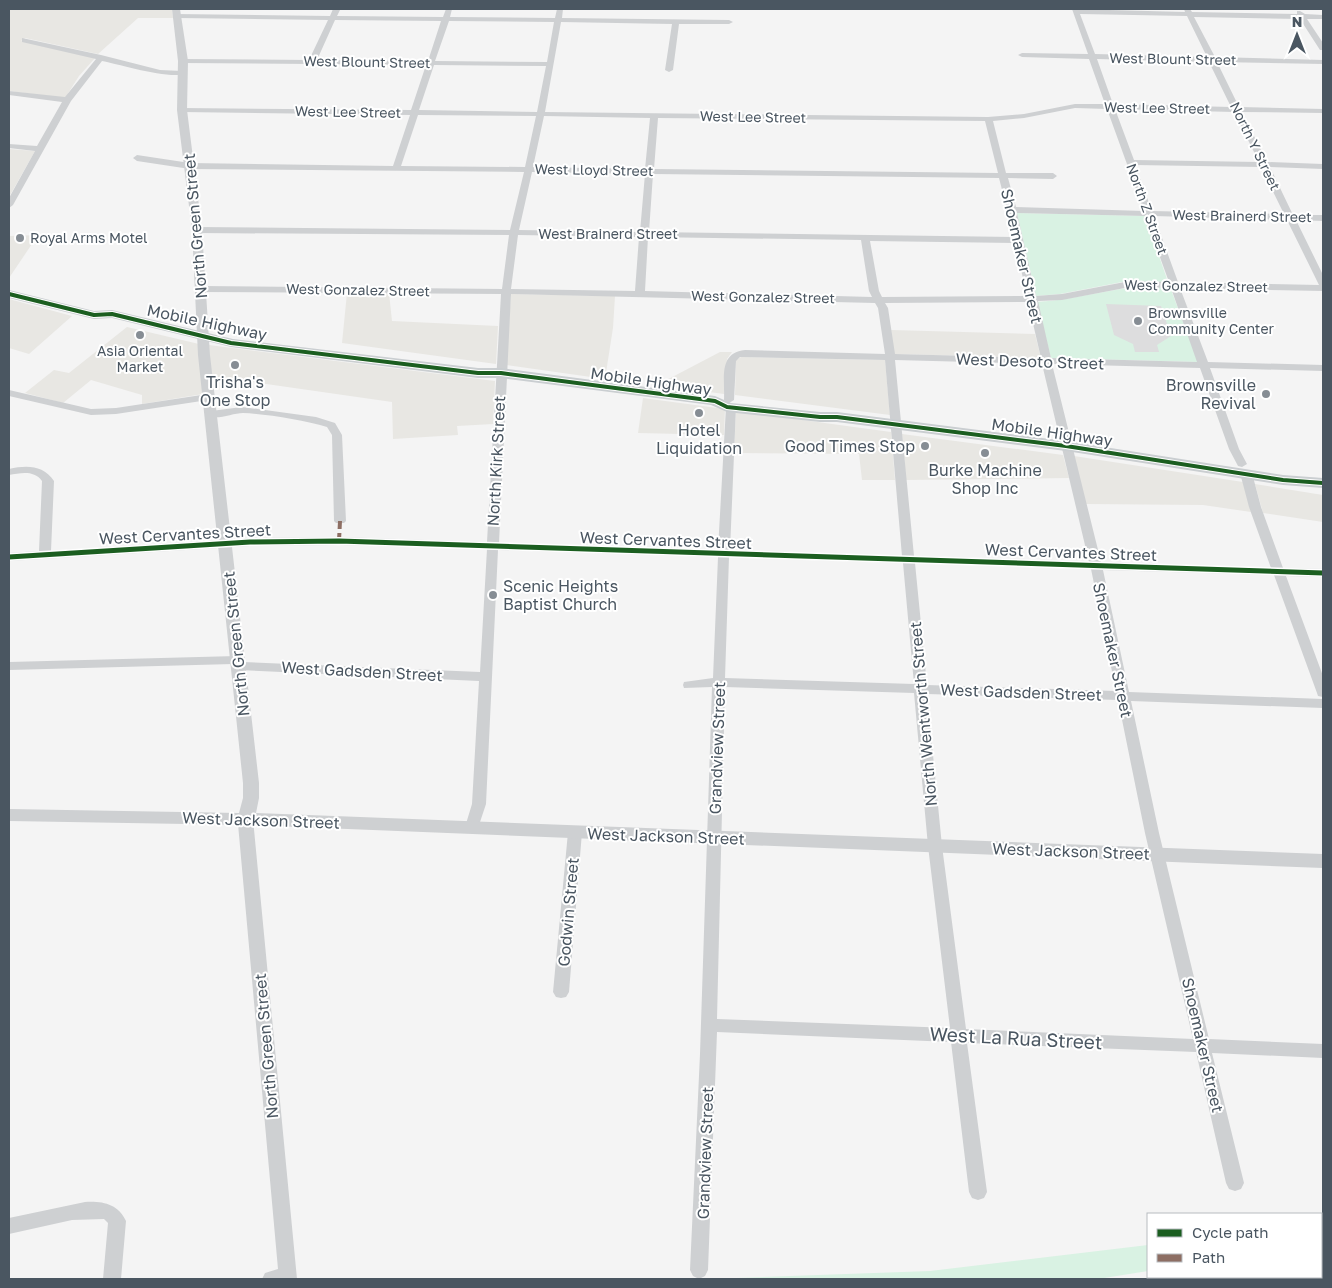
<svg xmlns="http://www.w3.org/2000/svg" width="1332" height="1288" font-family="'Golos Text',sans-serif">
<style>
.commercial{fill:#e8e7e3}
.green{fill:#d9f2e3}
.building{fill:#ddddde}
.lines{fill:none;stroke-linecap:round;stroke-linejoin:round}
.minor{fill:#ced0d2;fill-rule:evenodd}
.tertiary{fill:#ced0d2;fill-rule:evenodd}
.primary{fill:#caced1;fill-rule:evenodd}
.rail{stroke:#c9cacc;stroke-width:5}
.quiet{stroke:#8d6e63;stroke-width:4;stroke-dasharray:8 4;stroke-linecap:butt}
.cycleway-far1-casing{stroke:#fff;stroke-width:6}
.cycleway-casing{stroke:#fff;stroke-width:8}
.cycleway-far1{stroke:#1b5e20;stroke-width:4}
.cycleway{stroke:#1b5e20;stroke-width:5}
.poi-dot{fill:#868d94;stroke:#fff;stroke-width:2}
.labels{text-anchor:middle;stroke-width:4;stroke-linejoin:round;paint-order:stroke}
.far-street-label{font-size:14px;fill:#4a5661;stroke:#fff}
.far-poi-label{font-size:14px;fill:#4a5661;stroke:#fff;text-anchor:start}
.street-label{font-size:16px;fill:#4a5661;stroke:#fff}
.poi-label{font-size:16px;fill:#4a5661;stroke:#fff}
.near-street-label{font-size:19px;fill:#4a5661;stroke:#fff}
</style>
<rect width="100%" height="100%" fill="#f4f4f4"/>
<g class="commercial">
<path d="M9 9H172L173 18H138L98 54 25 38 21 41 95 58 79 76 65 98 9 91Z"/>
<path d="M9 149 35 151 9 197Z"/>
<path d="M38 235 9 278V236Z"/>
<path d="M347 293H389L392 321 498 326 496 364 342 343Z"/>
<path d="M511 294 615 296 613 328 605 379 506 365Z"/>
<path d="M9 299 72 316 29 354 9 348Z"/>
<path d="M127 327 199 344 203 394 142 404V395L91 380 63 403 25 393 54 370 69 373Z"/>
<path d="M891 330 1035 334 1041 358 894 354Z"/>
<path d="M209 345 495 381 493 424 457 426 458 435 393 439 392 402 211 376Z"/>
<path d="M720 352H732L727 359 724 394 657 385Z"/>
<path d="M741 357 885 360 890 415 735 395 736 360Z"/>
<path d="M643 398 725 409 724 435 638 433Z"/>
<path d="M736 411 891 432 895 480H862L859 454 734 453Z"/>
<path d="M902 434 1063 455 1069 478 906 480Z"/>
<path d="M1074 456 1243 482 1251 512 1203 505 1086 504Z"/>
<path d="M1255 484 1323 495V522L1263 513Z"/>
</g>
<g class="green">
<path d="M1017 213 1145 216 1168 282H1122L1060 294 1036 296Z"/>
<path d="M1148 286 1170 287 1198 362 1051 358 1037 302C1075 300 1111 288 1148 286Z"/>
<path d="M1148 1245V1271L1098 1279H708L930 1271Z"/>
</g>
<path class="building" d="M1106 304 1161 306 1171 336 1157 345 1159 352H1135L1133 344 1114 335Z"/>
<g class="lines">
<g class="minor">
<path d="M333 9 340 10 337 16 443 17 446 9H452L450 17 555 18 557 9H563L562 18 729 20 733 22 729 24H679L673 70 669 72 665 70 672 24 561 22 545 112 988 117 1024 114 1075 104H1105L1089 59 1022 57 1018 55 1022 53 1088 54 1072 9 1185 12 1184 9H1190L1192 12 1297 14V11H1300L1305 14 1323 15V19H1307L1323 43V50H1320L1300 19 1194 17 1215 57 1323 60V64L1217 62 1239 107 1323 109V113L1242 112 1267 162 1323 164V169L1270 167 1293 215H1323V221L1296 220 1323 275V291L1180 288 1208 362 1323 365V371L1210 368 1239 449 1247 464 1242 467 1238 466 1229 449 1200 368 1052 364 1101 562 1271 568 1249 507 1240 473 1246 470 1252 473 1261 507 1283 568 1323 569V577L1286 576 1323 676V697L1318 696 1317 693 1274 575 1103 570 1129 692 1323 699V708L1131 701 1159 833 1209 1039 1323 1044V1058L1212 1053 1244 1183 1241 1189 1235 1191 1229 1189 1226 1183 1196 1052 967 1043 987 1192 984 1198 978 1200 972 1198 969 1192 951 1042 717 1032 708 1270 705 1276 699 1279 693 1276 690 1270 700 1054 712 687 684 688 683 685 684 682 713 678 718 557 498 550 486 804 477 831 472 832 467 831 465 827 472 804 479 681 238 670 234 669 233 664 9 670V662L237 656 241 657 242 662 480 672 487 549 339 545 250 546 9 561V553L39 551 42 481C34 470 21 473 9 475V469C27 465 43 465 54 481L51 551 250 538 339 537 487 542 501 294 201 292 196 289 201 286 502 289 509 235 197 233 193 230 197 227 510 230 524 172 190 169 137 161 133 158 137 155 190 163 393 166 410 115 182 112 178 110 182 108 411 110 426 65 183 63 179 61 183 59 309 60 328 20 178 18 174 16 175 14 330 16ZM1080 14 1187 16 1207 57 1095 54ZM335 20 441 21 428 61 317 60ZM449 21 554 22 547 62 435 61ZM1097 59 1209 62 1231 107 1113 104ZM434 65 546 66 537 112 419 110ZM1075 108 1107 109 1144 211 1016 207 1008 178 1053 179 1057 176 1053 173H1006L993 121 1024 118ZM1115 109 1234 112 1259 162 1134 160ZM418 115 536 116 525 167 401 166ZM544 116 650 118 645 169 533 167ZM658 118 985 121 998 173 654 169ZM1135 165 1261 167 1284 214 1152 211ZM532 172 645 174 640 232 519 230ZM653 174 999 178 1014 237 649 232ZM1017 213 1145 216 1169 282 1130 281 1062 294 1036 296ZM1154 216 1287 220 1319 285 1178 282ZM518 235 639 237 635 291 511 289ZM648 237 861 240 869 291 872 297 645 291ZM870 241 1015 243 1027 296 882 297 879 291ZM1130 287 1171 288 1197 362 1051 358 1038 301 1062 300ZM511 294 875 303 878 308 885 354 745 350C718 353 725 378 724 400L729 403 734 400 736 361 740 357 885 360 902 556 730 550 736 407 731 404 726 407 718 550 499 543ZM1028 302 1041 358 895 354 888 308 885 303ZM895 360 1042 364 1089 562 914 556ZM729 557 903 563 914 684 725 678ZM915 563 1091 569 1116 691 927 685ZM725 687 914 693 928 846 950 1028 717 1019ZM927 694 1118 700 1145 833 1193 1039 966 1029 942 846Z"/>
<path d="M22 38 101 55 160 70 182 71 186 73C174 81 118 64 102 61L71 101 13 205 9 208V198L35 151 9 148V144L37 146 62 102 9 95V91L65 97 96 59 22 42Z"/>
<path d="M9 390 91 409 116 408 208 394 213 397 208 400 116 414 91 415 9 396Z"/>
<path d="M242 407 316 417 335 423 342 435 346 521 344 523H336L334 521 332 435 327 427C304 420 267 414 243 413 232 413 214 422 206 414L211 411Z"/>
<path d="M246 814 251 815 253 819 297 1279H262L265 1273 278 1269 238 824 241 815Z"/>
<path d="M575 827 580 828 582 832 569 992 566 997 561 998 556 997 553 992 568 832 570 828Z"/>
<path d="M85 1202C103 1201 118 1204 126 1221L121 1279H103L108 1223 104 1219 72 1220 9 1234V1218Z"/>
</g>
<path class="tertiary" d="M172 9H180L188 61 187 110 202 230 210 355 259 783V798L256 813 1323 854V868L246 825 9 821V809L239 813 243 798V783L198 355 192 230 177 110 178 61Z"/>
<path class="primary" d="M9 290 94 311 112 310 233 339 478 368H501L715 396 731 403 820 412H837L1066 441 1283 475 1323 478V488L1283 485 1066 451 837 422H820L727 412 711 405 501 378H478L231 347 112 318 94 319 9 298Z"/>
<g class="rail">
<path d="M1321 1269H1323"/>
<path d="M1211 1279 1229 1277"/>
</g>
<path class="quiet" d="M339 541 340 521"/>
<defs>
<path id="cycleway-far1" d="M9 294 94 315 112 314 231 343 478 373H501L715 401 727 407 820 417H837L1066 446 1283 480 1323 483"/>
<path id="cycleway" d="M9 557 250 542 339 541 1323 573"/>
</defs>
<use href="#cycleway-far1" class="cycleway-far1-casing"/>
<use href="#cycleway" class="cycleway-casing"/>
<use href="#cycleway-far1" class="cycleway-far1"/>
<use href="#cycleway" class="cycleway"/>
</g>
<g class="poi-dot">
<circle cx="20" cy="238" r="5"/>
<circle cx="1138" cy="321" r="5"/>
<circle cx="140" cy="335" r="5"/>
<circle cx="235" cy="365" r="5"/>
<circle cx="1266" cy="394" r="5"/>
<circle cx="699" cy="413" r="5"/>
<circle cx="925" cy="446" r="5"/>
<circle cx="985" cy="453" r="5"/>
<circle cx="493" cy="595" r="5"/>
</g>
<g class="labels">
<g class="far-street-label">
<text transform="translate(1173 59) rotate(1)" y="5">West Blount Street</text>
<text transform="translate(367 62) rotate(1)" y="5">West Blount Street</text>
<text transform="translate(1157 108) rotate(1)" y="5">West Lee Street</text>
<text transform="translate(348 112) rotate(1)" y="5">West Lee Street</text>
<text transform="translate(753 117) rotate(1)" y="5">West Lee Street</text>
<text transform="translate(1255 146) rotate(64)" y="5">North Y Street</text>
<text transform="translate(594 170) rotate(1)" y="5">West Lloyd Street</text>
<text transform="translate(1147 209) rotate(70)" y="5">North Z Street</text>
<text transform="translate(1242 216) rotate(1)" y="5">West Brainerd Street</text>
<text x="608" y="239">West Brainerd Street</text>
<text transform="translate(1196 286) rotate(1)" y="5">West Gonzalez Street</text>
<text transform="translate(358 290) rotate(1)" y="5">West Gonzalez Street</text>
<text transform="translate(763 297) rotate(1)" y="5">West Gonzalez Street</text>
</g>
<g class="far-poi-label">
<text x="30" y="243">Royal Arms Motel</text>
<text x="1148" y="318">Brownsville<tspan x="1148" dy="16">Community Center</tspan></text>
<text x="140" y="356" text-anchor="middle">Asia Oriental<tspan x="140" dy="16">Market</tspan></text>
</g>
<g class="street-label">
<text transform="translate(195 226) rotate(-95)" y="6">North Green Street</text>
<text transform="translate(1022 256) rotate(77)" y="6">Shoemaker Street</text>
<text transform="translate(207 322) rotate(12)" y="6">Mobile Highway</text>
<text transform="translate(1030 361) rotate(2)" y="6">West Desoto Street</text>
<text transform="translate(651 381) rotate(8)" y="6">Mobile Highway</text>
<text transform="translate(1052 432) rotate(8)" y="6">Mobile Highway</text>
<text transform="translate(496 461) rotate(-87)" y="6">North Kirk Street</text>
<text transform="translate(185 534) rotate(-3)" y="6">West Cervantes Street</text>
<text transform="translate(666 540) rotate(2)" y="6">West Cervantes Street</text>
<text transform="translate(1071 552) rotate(2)" y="6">West Cervantes Street</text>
<text transform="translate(236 644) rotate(-96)" y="6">North Green Street</text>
<text transform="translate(1113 650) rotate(78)" y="6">Shoemaker Street</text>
<text transform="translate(362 671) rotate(3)" y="6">West Gadsden Street</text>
<text transform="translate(1021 692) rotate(2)" y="6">West Gadsden Street</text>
<text transform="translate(923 714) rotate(-95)" y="6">North Wentworth Street</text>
<text transform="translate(717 748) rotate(-88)" y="6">Grandview Street</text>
<text transform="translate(261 820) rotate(2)" y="6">West Jackson Street</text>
<text transform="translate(666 836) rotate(2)" y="6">West Jackson Street</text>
<text transform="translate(1071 851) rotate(2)" y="6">West Jackson Street</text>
<text transform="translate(568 912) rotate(-85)" y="6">Godwin Street</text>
<text transform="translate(1203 1045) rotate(77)" y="6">Shoemaker Street</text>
<text transform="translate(266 1046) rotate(-95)" y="6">North Green Street</text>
<text transform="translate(705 1153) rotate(-88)" y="6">Grandview Street</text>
</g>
<g class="poi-label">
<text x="235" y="388">Trisha's<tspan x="235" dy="18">One Stop</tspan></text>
<text x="1256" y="391" text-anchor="end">Brownsville<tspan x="1256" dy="18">Revival</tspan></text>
<text x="699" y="436">Hotel<tspan x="699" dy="18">Liquidation</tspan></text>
<text x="915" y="452" text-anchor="end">Good Times Stop</text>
<text x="985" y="476">Burke Machine<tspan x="985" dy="18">Shop Inc</tspan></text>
<text x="503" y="592" text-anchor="start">Scenic Heights<tspan x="503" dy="18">Baptist Church</tspan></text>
</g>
<g class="near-street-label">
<text transform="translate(1016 1038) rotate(3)" y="7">West La Rua Street</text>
</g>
</g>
<rect width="1332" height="1288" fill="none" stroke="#4a5661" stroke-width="20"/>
<rect x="1147" y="1213" width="175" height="65" fill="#ffffff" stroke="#b7bbc0"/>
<rect x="1157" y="1229" width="25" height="8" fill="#1b5e20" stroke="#b7bbc0"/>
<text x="1192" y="1238" font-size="15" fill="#4a5661">Cycle path</text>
<rect x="1157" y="1254" width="25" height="8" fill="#8d6e63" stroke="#b7bbc0"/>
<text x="1192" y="1263" font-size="15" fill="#4a5661">Path</text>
<g transform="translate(1297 35)" stroke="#ffffff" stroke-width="4" paint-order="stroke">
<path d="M0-4L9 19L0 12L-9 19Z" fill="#4a5661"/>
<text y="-8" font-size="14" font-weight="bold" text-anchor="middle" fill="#4a5661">N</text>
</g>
</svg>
